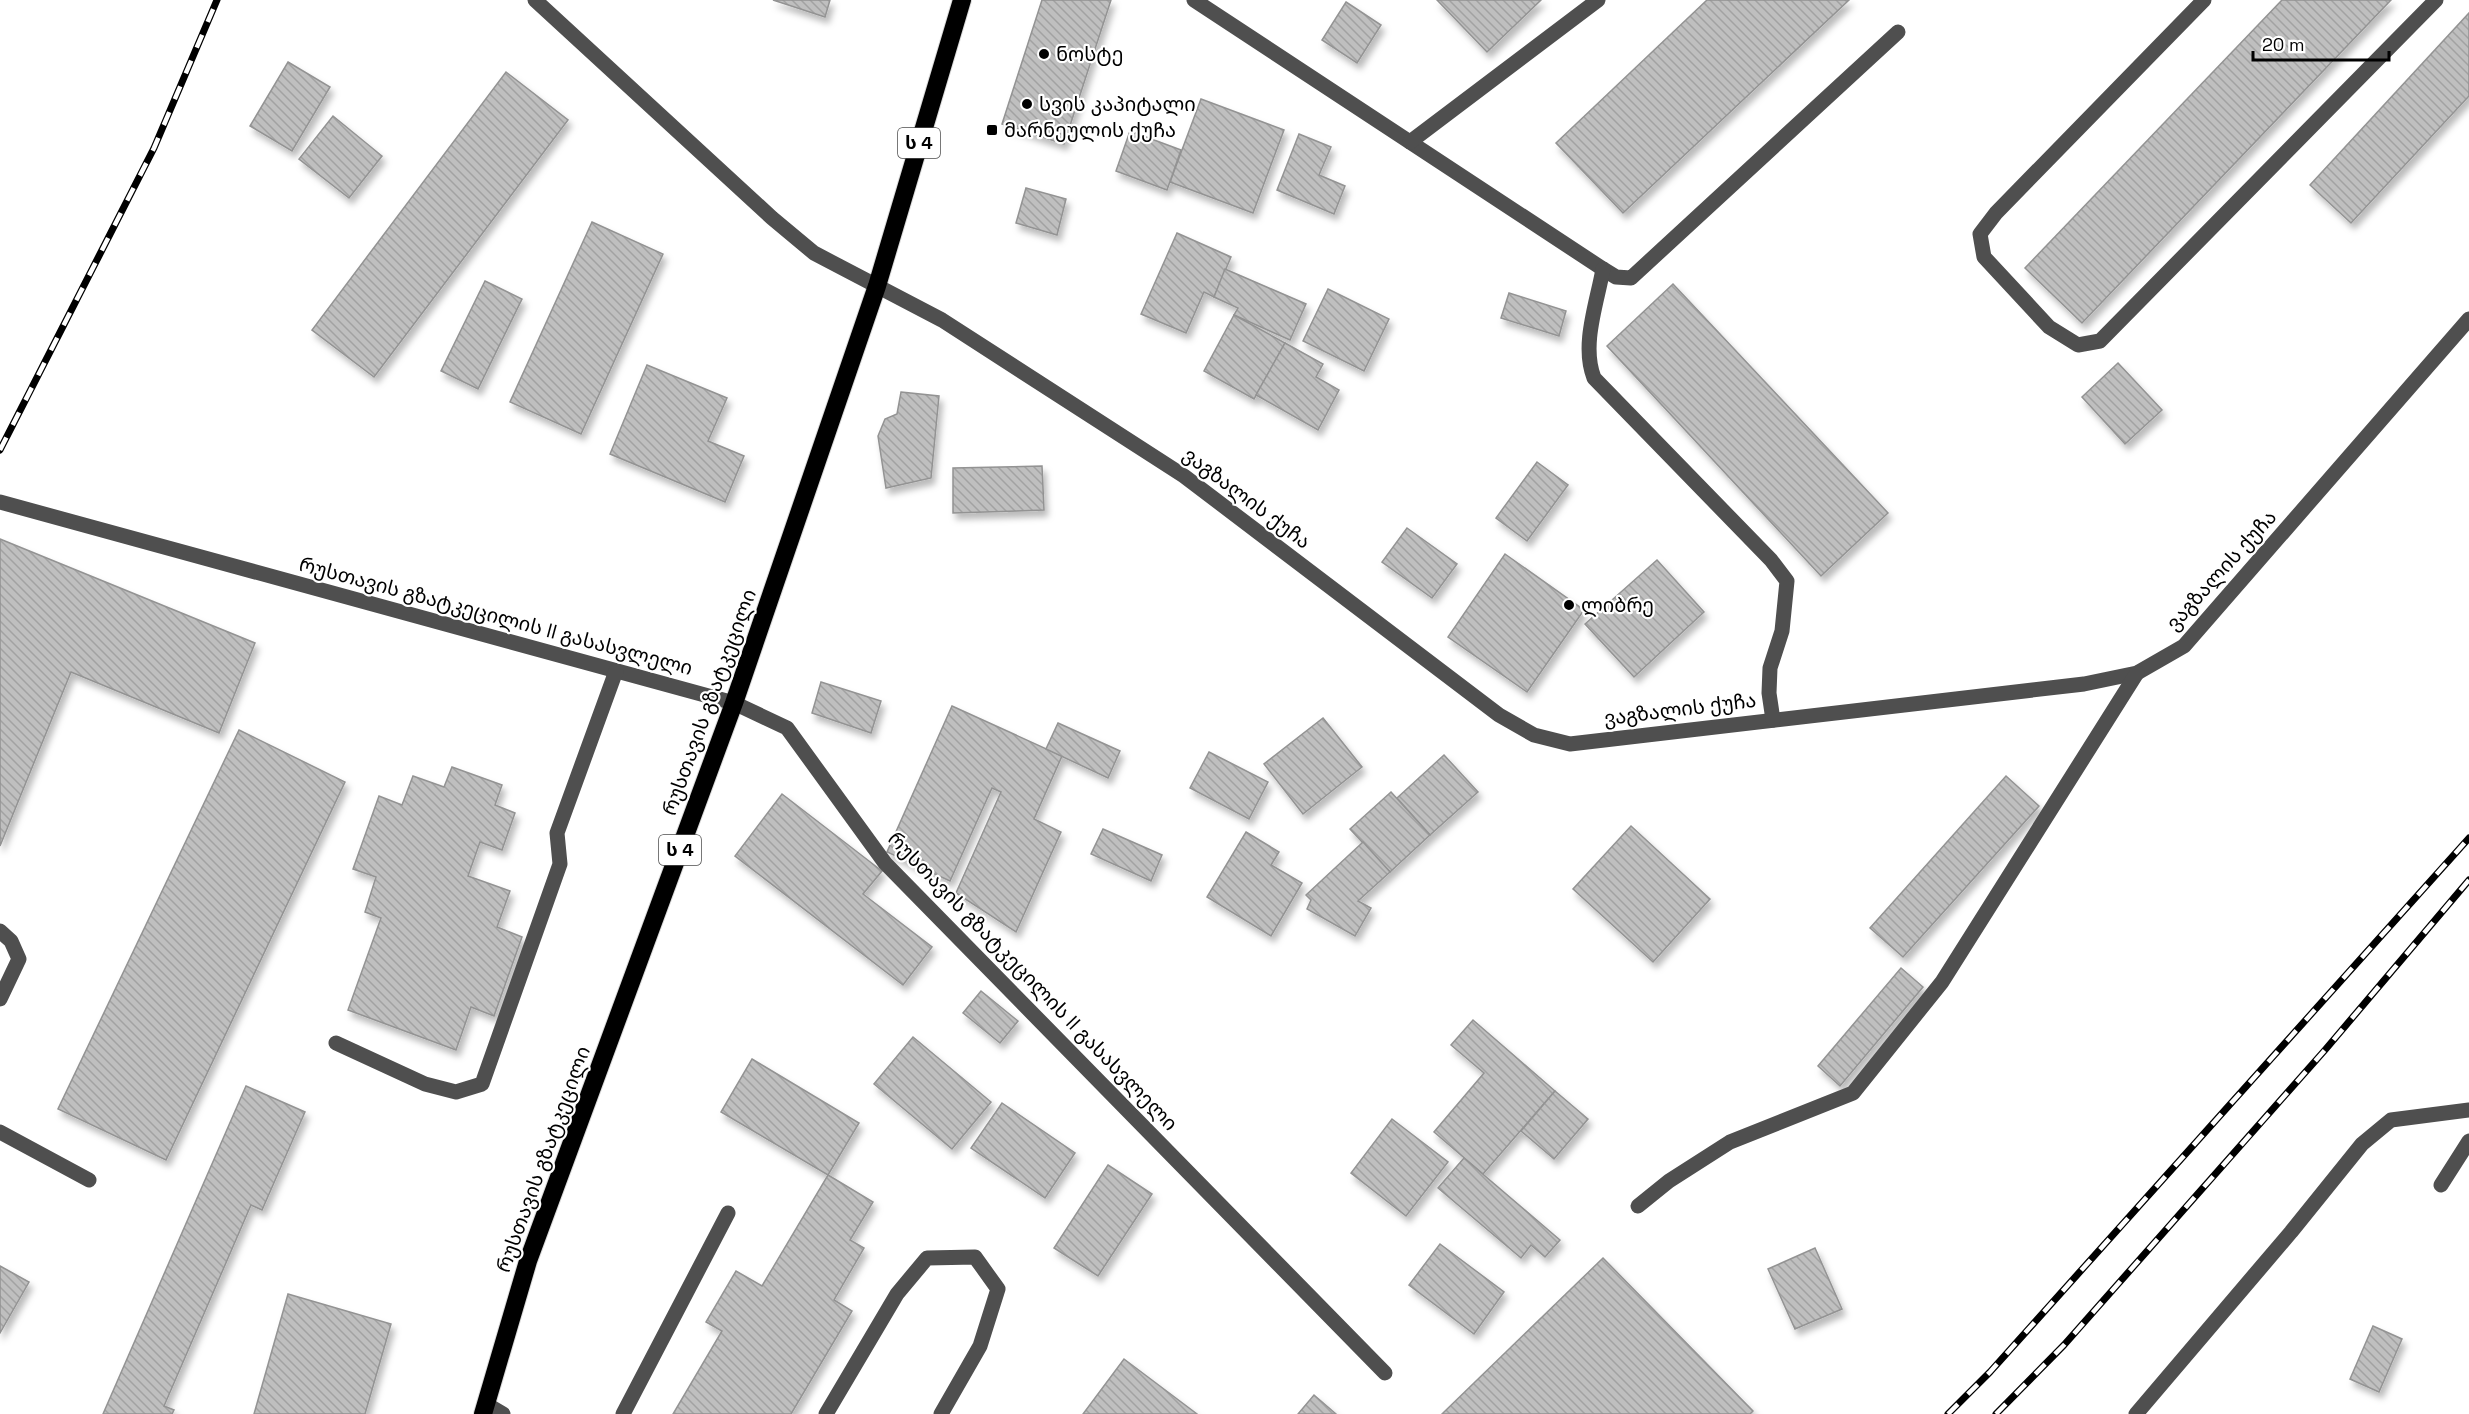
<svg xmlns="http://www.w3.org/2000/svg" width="2469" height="1414" font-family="'Space Grotesk','Noto Sans Georgian',sans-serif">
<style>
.building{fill:url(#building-back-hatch);stroke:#939393;stroke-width:1.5;filter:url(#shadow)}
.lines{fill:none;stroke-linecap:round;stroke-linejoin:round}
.highway-casing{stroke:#dbdbdb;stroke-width:20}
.minor{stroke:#4f4f4f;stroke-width:15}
.highway{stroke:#000;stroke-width:18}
.rail-casing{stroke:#000;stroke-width:7}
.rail{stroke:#fff;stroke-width:4.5;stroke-dasharray:14;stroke-linecap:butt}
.poi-dot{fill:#000;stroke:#fff;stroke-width:2}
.labels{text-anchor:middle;stroke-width:4.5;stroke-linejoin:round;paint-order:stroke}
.shield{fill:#fff;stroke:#4c4c4c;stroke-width:1.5}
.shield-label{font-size:18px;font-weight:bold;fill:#000}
.poi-label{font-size:20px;fill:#000;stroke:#fff;text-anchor:start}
.street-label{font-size:20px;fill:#000;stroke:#fff}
</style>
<defs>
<pattern id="building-back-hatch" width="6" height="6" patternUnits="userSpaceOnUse" patternTransform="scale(1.5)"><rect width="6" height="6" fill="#bfbfbf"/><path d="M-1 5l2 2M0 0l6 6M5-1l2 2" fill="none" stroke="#a2a2a2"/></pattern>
<filter id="shadow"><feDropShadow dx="3.5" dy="6" stdDeviation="3" flood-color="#0004"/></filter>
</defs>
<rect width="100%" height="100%" fill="#fff"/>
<g class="building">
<path d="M773 0H830L825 17Z"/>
<path d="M1042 0H1111L1064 144 1002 124Z"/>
<path d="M1437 0H1541L1487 52Z"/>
<path d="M1707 0H1849L1623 213 1556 143Z"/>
<path d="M2282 0H2391L2082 323 2025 268Z"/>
<path d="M1346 2 1381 25 1357 63 1322 40Z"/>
<path d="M2469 13V96L2351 223 2310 185Z"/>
<path d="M288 62 330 87 292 151 250 126Z"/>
<path d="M506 72 568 120 374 377 312 330Z"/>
<path d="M1201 99 1284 130 1253 213 1170 182Z"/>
<path d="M333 116 382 156 349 198 299 159Z"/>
<path d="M1130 131 1181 150 1167 190 1116 171Z"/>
<path d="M1299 134 1331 147 1319 175 1345 186 1334 214 1277 190Z"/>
<path d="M1026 188 1066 199 1057 235 1016 223Z"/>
<path d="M592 222 663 254 581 434 510 402Z"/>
<path d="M1177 233 1231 257 1214 297 1204 292 1186 333 1141 314Z"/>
<path d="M1225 269 1306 304 1290 340 1234 315 1238 308 1214 297Z"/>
<path d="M485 281 522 299 478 389 441 371Z"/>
<path d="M1673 284 1888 513 1821 576 1607 346Z"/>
<path d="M1328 289 1389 319 1364 371 1303 341Z"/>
<path d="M1509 293 1566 311 1559 336 1501 318Z"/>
<path d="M1234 315 1285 343 1254 399 1204 371Z"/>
<path d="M1285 343 1323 364 1316 377 1339 390 1318 430 1256 395Z"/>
<path d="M2118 363 2162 410 2125 444 2082 397Z"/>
<path d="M647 365 727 398 708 441 744 456 725 502 610 454Z"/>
<path d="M901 392 939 396 931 478 886 488 878 436 885 419 897 414Z"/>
<path d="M1537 462 1568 485 1527 541 1496 518Z"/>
<path d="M1042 466 1044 510 953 513V468Z"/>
<path d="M1407 528 1457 564 1432 598 1382 562Z"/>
<path d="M0 539 255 643 219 733 71 672 0 846Z"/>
<path d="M1505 554 1584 610 1527 692 1448 637Z"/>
<path d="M1657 560 1704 612 1634 677 1585 624Z"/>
<path d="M821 682 881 701 871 733 812 713Z"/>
<path d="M952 706 1062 756 1034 819 1061 832 1016 932 956 893 1001 792 992 788 950 881 887 852Z"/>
<path d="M1323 718 1362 767 1303 814 1264 764Z"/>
<path d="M1058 723 1120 751 1108 778 1046 749Z"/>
<path d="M239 730 345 782 166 1160 58 1109Z"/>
<path d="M1209 752 1268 782 1249 819 1190 788Z"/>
<path d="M1444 755 1478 792 1430 835 1397 798Z"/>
<path d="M452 767 502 785 495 805 515 813 502 850 480 842 468 876 510 891 497 927 522 937 494 1016 471 1007 456 1050 348 1010 381 918 365 912 376 877 353 869 379 796 402 805 413 776 444 787Z"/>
<path d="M2006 776 2039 806 1903 957 1870 928Z"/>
<path d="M1391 792 1430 835 1390 872 1350 829Z"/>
<path d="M782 794 882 871 863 894 932 947 903 985 735 856Z"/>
<path d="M1631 826 1710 899 1653 962 1573 889Z"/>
<path d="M1103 829 1162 855 1151 881 1091 854Z"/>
<path d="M1246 832 1279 852 1271 865 1302 883 1271 936 1207 897Z"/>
<path d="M1363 842 1390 872 1358 901 1371 908 1355 936 1307 909 1311 900 1306 895Z"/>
<path d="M1901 968 1923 987 1840 1086 1818 1066Z"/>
<path d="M981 991 1018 1021 1000 1043 963 1013Z"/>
<path d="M1473 1020 1555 1091 1483 1174 1434 1132 1484 1073 1451 1045Z"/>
<path d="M913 1037 991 1102 952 1149 874 1084Z"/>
<path d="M752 1059 859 1123 828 1175 721 1112Z"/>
<path d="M246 1086 305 1112 262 1210 251 1205 164 1406 174 1410 172 1414H103Z"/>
<path d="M1555 1091 1588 1119 1554 1159 1521 1131Z"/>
<path d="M1002 1103 1075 1153 1045 1198 971 1148Z"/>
<path d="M1392 1119 1448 1162 1406 1216 1351 1173Z"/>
<path d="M1464 1158 1560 1240 1545 1257 1531 1245 1521 1258 1438 1188Z"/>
<path d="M1108 1165 1152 1194 1098 1276 1054 1248Z"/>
<path d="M828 1175 873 1202 850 1240 864 1248 834 1300 852 1311 791 1414H673L722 1331 706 1322 736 1271 762 1286Z"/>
<path d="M1440 1244 1504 1292 1474 1334 1409 1285Z"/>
<path d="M1815 1248 1842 1309 1795 1329 1768 1269Z"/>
<path d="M1603 1258 1753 1411 1750 1414H1442Z"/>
<path d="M0 1266 29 1282 0 1333Z"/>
<path d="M288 1294 391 1324 365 1414H254Z"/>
<path d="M2373 1326 2402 1339 2379 1392 2350 1379Z"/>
<path d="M1124 1359 1197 1414H1083Z"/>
<path d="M1314 1395 1336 1414H1298Z"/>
</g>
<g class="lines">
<defs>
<path id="highway" d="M483 1414 528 1261 734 703 877 286 962 0"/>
</defs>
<use href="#highway" class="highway-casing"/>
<g class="minor">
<path d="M535 0 772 218 814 253 942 320 1184 476 1499 715 1534 735 1570 744 2084 684 2137 673 2184 646 2469 319"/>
<path d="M1194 0 1603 269 1616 277 1631 278 1898 32"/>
<path d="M2204 0 1996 213 1980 234 1984 257 2049 327 2078 345 2100 341 2436 0"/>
<path d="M1410 142 1598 0"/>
<path d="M1603 269C1597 303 1581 345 1594 378L1771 560 1787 581 1782 631 1770 668 1769 693 1773 720"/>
<path d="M0 502 734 703 787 728 885 863 1385 1373"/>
<path d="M0 931 11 941 19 959 0 999"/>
<path d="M336 1043 425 1084 456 1092 482 1084 560 864 557 833 616 671"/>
<path d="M0 1132 89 1180"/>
<path d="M2441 1185 2469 1141"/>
<path d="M1638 1206 1669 1181 1730 1142 1853 1093 1942 982 2137 673"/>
<path d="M486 1404 503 1414"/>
<path d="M623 1414 728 1213"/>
<path d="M826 1414 897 1294 927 1258 975 1257 998 1289 980 1346 941 1414"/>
<path d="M2136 1414 2291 1232 2362 1144 2391 1120 2469 1110"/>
</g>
<use href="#highway" class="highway"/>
<defs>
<g id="rail">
<path d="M0 450 154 148 217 0"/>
<path d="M1948 1414 1990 1372 2469 838"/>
<path d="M1996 1414 2064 1345 2325 1050 2469 880"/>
</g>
</defs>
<use href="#rail" class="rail-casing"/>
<use href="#rail" class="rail"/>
</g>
<g class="poi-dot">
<circle cx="1044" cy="54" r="6"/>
<circle cx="1027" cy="104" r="6"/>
<rect x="986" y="124" width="12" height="12" rx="3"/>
<circle cx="1569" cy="605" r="6"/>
</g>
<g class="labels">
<g class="shield">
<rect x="898" y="128" width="42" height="30" rx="4.5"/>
<rect x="659" y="835" width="42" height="30" rx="4.5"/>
</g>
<g class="shield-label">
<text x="919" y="149">ს 4</text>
<text x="680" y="856">ს 4</text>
</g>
<g class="poi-label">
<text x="1056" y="61">ნოსტე</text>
<text x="1039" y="111">სვის კაპიტალი</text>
<text x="1004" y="137">მარნეულის ქუჩა</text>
<text x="1581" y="612">ლიბრე</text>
</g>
<g class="street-label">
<text transform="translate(1247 498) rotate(37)" y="7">ვაგზალის ქუჩა</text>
<text transform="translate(2221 570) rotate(-48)" y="7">ვაგზალის ქუჩა</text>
<text transform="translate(496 616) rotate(15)" y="7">რუსთავის გზატკეცილის II გასასვლელი</text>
<text transform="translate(709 702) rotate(-70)" y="7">რუსთავის გზატკეცილი</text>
<text transform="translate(1680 709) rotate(-7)" y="7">ვაგზალის ქუჩა</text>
<text transform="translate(1033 981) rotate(46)" y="7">რუსთავის გზატკეცილის II გასასვლელი</text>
<text transform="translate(543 1159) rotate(-70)" y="7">რუსთავის გზატკეცილი</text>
</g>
</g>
<path d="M2253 51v9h136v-9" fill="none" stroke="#000000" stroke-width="3"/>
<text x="2262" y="51" font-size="18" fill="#000000" stroke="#ffffff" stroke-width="4.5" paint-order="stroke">20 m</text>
</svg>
